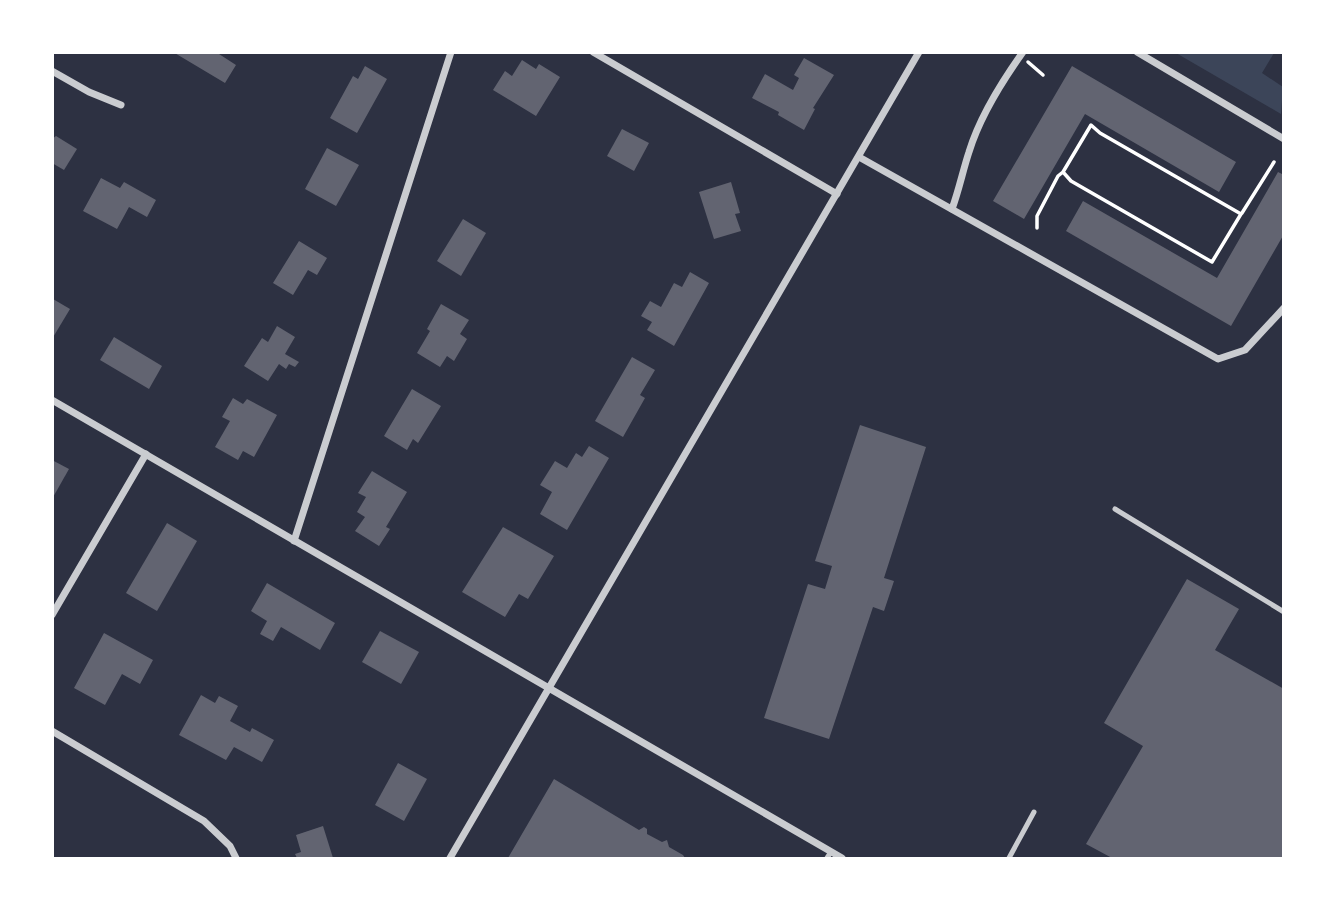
<svg xmlns="http://www.w3.org/2000/svg" width="1336" height="911" font-family="'Roboto Condensed',sans-serif">
<style>
.green{fill:#3c4559}
.building{fill:#626471}
.lines{fill:none;stroke-linecap:round;stroke-linejoin:round}
.path{stroke:#fff;stroke-width:3.5}
.service{stroke:#caccd0;stroke-width:5}
.minor{stroke:#caccd0;stroke-width:7}
</style>
<rect width="100%" height="100%" fill="#2d3142"/>
<path class="green" d="M1176 53H1274L1262 73 1283 87 1281 114Z"/>
<g class="building">
<path d="M173 52H220L219 54 236 65 225 83Z"/>
<path d="M804 58 834 75 813 108 815 109 804 130 778 115 779 112 752 98 765 74 793 90 799 78 794 75Z"/>
<path d="M522 60 536 69 539 64 560 77 536 116 493 90 505 71 512 76Z"/>
<path d="M365 66 387 79 357 133 330 118 353 76 358 79Z"/>
<path d="M1072 66 1236 162 1219 192 1085 114 1024 219 993 201Z"/>
<path d="M622 129 649 143 634 171 607 156Z"/>
<path d="M56 136 77 149 64 170 52 163V139Z"/>
<path d="M327 148 359 165 336 206 305 189Z"/>
<path d="M1278 172 1284 175V234L1231 326 1066 231 1083 201 1217 278Z"/>
<path d="M101 178 120 188 124 182 156 200 147 217 129 207 117 229 83 211Z"/>
<path d="M731 182 740 213 735 214 741 231 714 239 699 192Z"/>
<path d="M463 219 486 233 461 276 437 261Z"/>
<path d="M299 241 327 258 317 275 308 270 293 295 273 283Z"/>
<path d="M690 272 709 283 674 346 647 330 652 322 641 316 650 301 661 307 674 283 682 287Z"/>
<path d="M53 299 70 309 52 339V301Z"/>
<path d="M441 304 469 320 460 334 467 339 454 361 447 356 440 367 417 353 430 331 427 329Z"/>
<path d="M277 326 295 337 285 354 299 362 295 367 289 364 286 369 279 364 268 381 244 366 262 338 268 342Z"/>
<path d="M114 337 162 366 149 389 100 360Z"/>
<path d="M632 357 655 370 640 395 645 398 623 437 595 421Z"/>
<path d="M412 389 441 406 418 443 413 439 407 450 384 436Z"/>
<path d="M233 398 243 404 247 399 277 415 254 457 243 451 238 460 215 447 230 421 222 417Z"/>
<path d="M860 425 926 447 884 578 894 581 884 611 873 607 829 739 764 718 808 584 825 589 832 566 815 561Z"/>
<path d="M589 446 609 458 567 530 540 514 552 492 540 485 555 461 567 468 576 453 582 457Z"/>
<path d="M52 460 69 469 52 499Z"/>
<path d="M372 471 407 492 386 527 390 529 379 546 355 531 365 517 357 512 366 497 358 493Z"/>
<path d="M167 523 197 541 157 611 126 593Z"/>
<path d="M503 527 554 556 528 599 519 594 505 617 462 592Z"/>
<path d="M1187 579 1239 609 1215 650 1284 689V858H1112L1086 844 1143 746 1104 723Z"/>
<path d="M267 583 335 623 320 650 281 627 273 641 260 634 267 621 251 611Z"/>
<path d="M380 631 419 652 401 684 362 662Z"/>
<path d="M104 633 153 660 140 684 122 674 105 705 74 688Z"/>
<path d="M201 695 215 703 219 696 238 706 230 721 250 732 252 728 274 740 262 762 234 747 226 760 179 735Z"/>
<path d="M398 763 427 779 404 821 375 805Z"/>
<path d="M554 779 639 830 644 827 647 829V834L662 842 667 840 669 847 683 855 685 858H508Z"/>
<path d="M323 826 333 858H297L295 854 301 852 296 835Z"/>
</g>
<g class="lines">
<g class="path">
<path d="M1028 62 1043 75"/>
<path d="M1242 213 1274 162"/>
<path d="M1037 228V216L1058 176 1063 172 1071 181 1212 262 1241 214 1100 133 1091 125 1063 172"/>
</g>
<g class="service">
<path d="M1115 509 1284 612"/>
<path d="M827 858 831 852"/>
<path d="M1009 858 1034 812"/>
</g>
<g class="minor">
<path d="M593 52 837 194"/>
<path d="M1137 52 1284 139"/>
<path d="M52 71 89 92 121 105"/>
<path d="M859 157 1218 359 1245 350 1284 308"/>
<path d="M952 209C959 190 963 170 969 152 979 119 1003 80 1023 52"/>
<path d="M52 400 842 858"/>
<path d="M294 541 451 52"/>
<path d="M52 615 146 454"/>
<path d="M52 731 204 821 230 846 236 858"/>
<path d="M450 858 919 52"/>
</g>
</g>
<rect width="1336" height="911" fill="none" stroke="#ffffff" stroke-width="108"/>
</svg>
